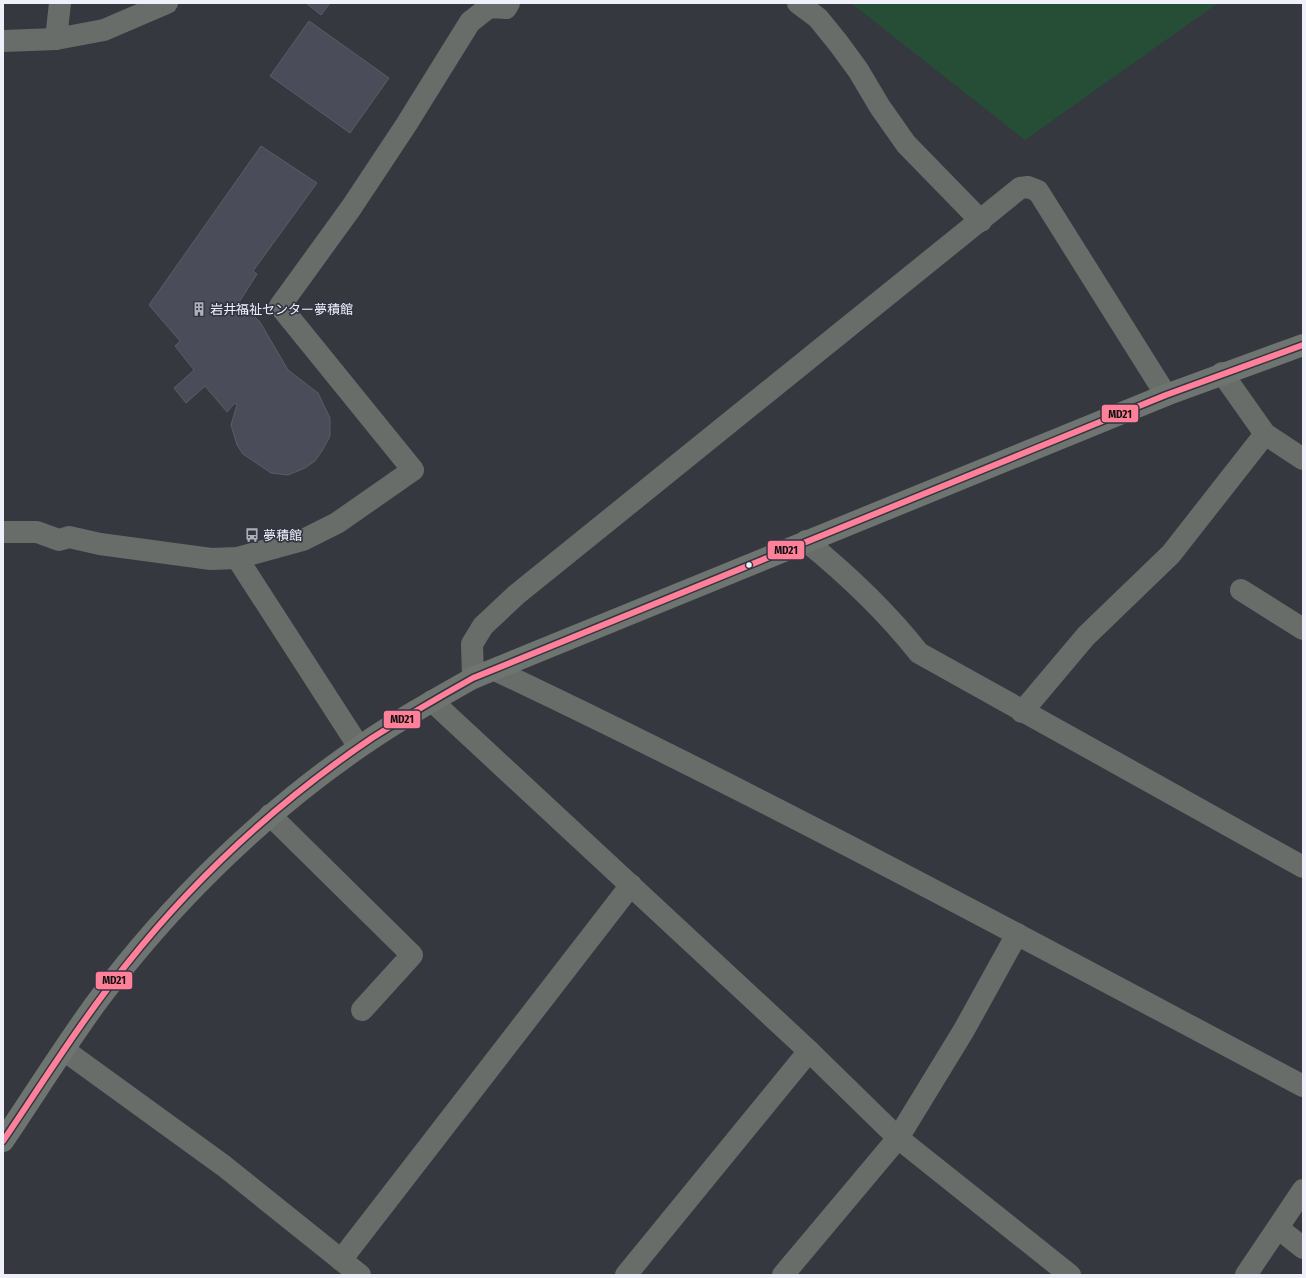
<svg xmlns="http://www.w3.org/2000/svg" width="1306" height="1278" font-family="'Fira Sans Condensed','Noto Sans JP',sans-serif">
<style>
.green{fill:#264e37}
.building{fill:#4a4c59;stroke:#5b5d64}
.lines{fill:none;stroke-linecap:round;stroke-linejoin:round}
.minor{stroke:#686d6a;stroke-width:22}
.highway{stroke:#6e7570;stroke-width:22}
.bus-1-casing{stroke:#333543;stroke-width:9}
.bus-1{stroke:#ff8098;stroke-width:6}
.bus-dot{fill:#eff0fa;stroke:#333543;stroke-width:1.5}
.labels{text-anchor:middle;stroke-width:3.5;stroke-linejoin:round;paint-order:stroke}
.poi-label{font-size:13px;fill:#eff0fa;stroke:#333543;text-anchor:start}
.line-badge{stroke:#333543;stroke-width:1.5}
.pale-badge-label{font-size:11px;text-anchor:middle;font-weight:bold;fill:#111}
</style>
<rect width="100%" height="100%" fill="#363840"/>
<path class="green" d="M851 3H1218L1025 140Z"/>
<g class="building">
<path d="M306 3H330L321 15Z"/>
<path d="M309 21 389 78 350 133 270 76Z"/>
<path d="M261 146 317 183 253 271 257 274 238 304 251 313 260 322 288 370 318 393 330 418V436L322 451 315 461 305 468 288 475 271 473 243 454 237 445 231 425 237 405 235 403 227 412 205 386 186 403 174 388 194 370 175 346 180 341 149 305Z"/>
</g>
<g class="lines">
<g class="minor">
<path d="M798 3 818 18 839 44 858 70 880 107 906 144 981 221"/>
<path d="M56 39 60 3"/>
<path d="M3 41 56 39 104 30 167 3"/>
<path d="M1222 373 1265 434 1303 459"/>
<path d="M3 532H37L59 540 69 537 100 544 211 559 237 558 303 540 337 523 413 470 280 306 351 208 406 125 470 22 489 7 506 8 509 3"/>
<path d="M806 541C849 576 885 610 919 653L1303 867"/>
<path d="M237 558 359 747"/>
<path d="M1241 590 1303 629"/>
<path d="M495 670C768 799 1035 944 1303 1086"/>
<path d="M473 678 472 644 483 626 516 595 1020 188 1028 187 1038 191 1166 395"/>
<path d="M432 701 809 1051 898 1138 1070 1275"/>
<path d="M1022 712 1086 636 1171 554 1265 434"/>
<path d="M270 815 412 955 362 1010"/>
<path d="M64 1050 224 1166 360 1275"/>
<path d="M1278 1228 1303 1248"/>
<path d="M341 1260 631 885"/>
<path d="M626 1275 809 1051"/>
<path d="M783 1275 898 1138 964 1030 1017 934"/>
<path d="M1246 1275 1303 1190"/>
</g>
<path class="highway" d="M3 1141C35 1094 65 1045 99 999 170 904 261 815 358 748 395 722 434 700 473 678L1166 395 1303 345"/>
<defs>
<path id="bus-1" d="M3 1141C43 1082 81 1021 126 965 195 878 280 800 372 738 405 717 439 697 473 678L1166 395 1303 345"/>
</defs>
<use href="#bus-1" class="bus-1-casing"/>
<use href="#bus-1" class="bus-1"/>
</g>
<defs>
<symbol id="building-bare" viewBox="-9 -9 18 18"><path d="M-4-6H4V6H1V3H-1V6H-4ZM-2.5-4.3h1.7v1.8h-1.7ZM.8-4.3h1.7v1.8H.8ZM-2.5-1h1.7V.8h-1.7ZM.8-1h1.7V.8H.8Z" fill="#aeb0b9" stroke="#333543" stroke-width="2.5" paint-order="stroke"/></symbol>
<symbol id="bus-bare" viewBox="-9 -9 18 18"><path d="M-5-6H5V4H4V6H2V4H-2V6H-4V4H-5ZM-3.5-4V0h7V-4ZM-3.5 1.2v1.5H-2V1.2ZM2 1.2v1.5H3.5V1.2Z" fill="#aeb0b9" stroke="#333543" stroke-width="2.5" paint-order="stroke"/></symbol>
</defs>
<g fill-rule="evenodd">
<use href="#building-bare" x="189" y="299" width="20" height="20"/>
<use href="#bus-bare" x="242" y="525" width="20" height="20"/>
</g>
<circle class="bus-dot" cx="749" cy="565" r="3.5"/>
<g class="labels">
<g class="poi-label">
<text x="210" y="314">岩井福祉センター夢積館</text>
<text x="263" y="540">夢積館</text>
</g>
</g>
<g class="line-badge">
<rect x="1101" y="404" width="38" height="19" rx="4" fill="#ff8098"/>
<rect x="767" y="540" width="38" height="20" rx="4" fill="#ff8098"/>
<rect x="383" y="710" width="38" height="19" rx="4" fill="#ff8098"/>
<rect x="95" y="971" width="38" height="19" rx="4" fill="#ff8098"/>
</g>
<g class="pale-badge-label">
<text x="1120" y="418">MD21</text>
<text x="786" y="554">MD21</text>
<text x="402" y="723">MD21</text>
<text x="114" y="984">MD21</text>
</g>
<rect width="1306" height="1278" fill="none" stroke="#eff0fa" stroke-width="8"/>
</svg>
